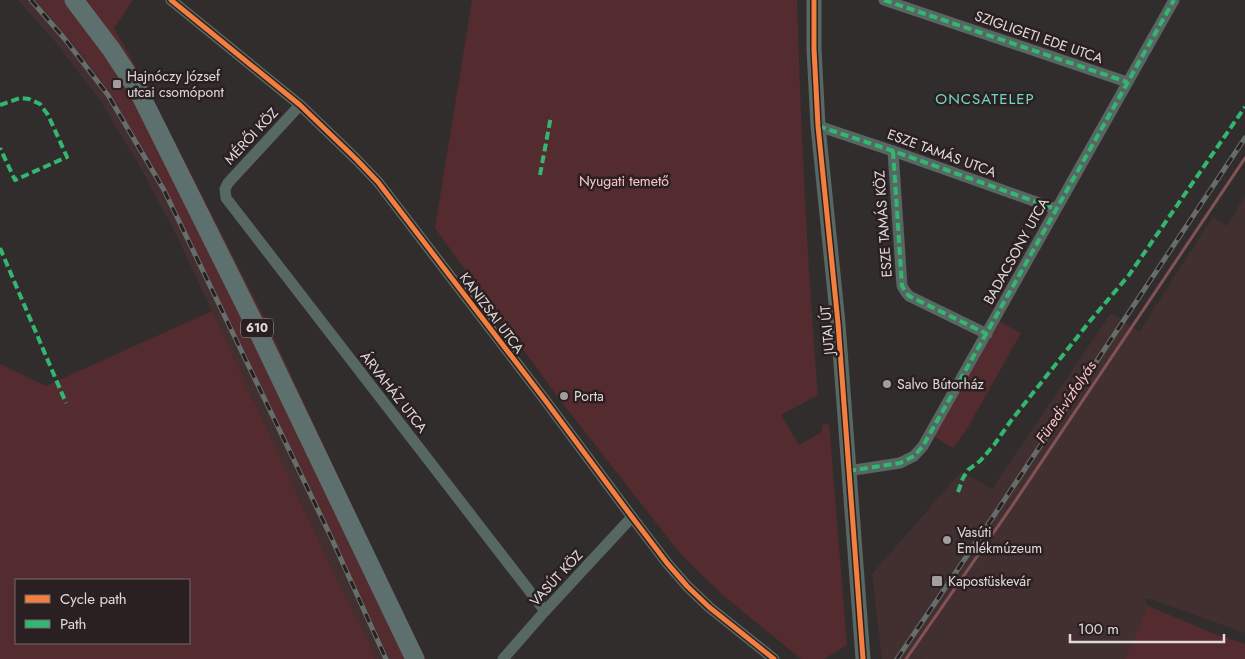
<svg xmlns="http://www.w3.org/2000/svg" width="1245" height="659" font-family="Jost,sans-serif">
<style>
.built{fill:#423031}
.green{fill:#542b2f;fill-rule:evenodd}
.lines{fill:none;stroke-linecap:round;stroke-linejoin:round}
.stream{stroke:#845255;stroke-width:3}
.minor{stroke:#576763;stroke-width:11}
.tertiary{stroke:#576763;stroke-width:15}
.primary{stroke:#5e706d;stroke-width:19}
.rail-casing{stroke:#666e6c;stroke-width:5}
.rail{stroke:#2b2021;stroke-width:3;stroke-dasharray:9;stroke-linecap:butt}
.quiet{stroke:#33b770;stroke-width:4;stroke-dasharray:8 4;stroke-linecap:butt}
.cycleway-casing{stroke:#2b2021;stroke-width:8}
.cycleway{stroke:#f27e40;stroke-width:5}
.poi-dot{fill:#a39d9d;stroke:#2b2021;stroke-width:2}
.labels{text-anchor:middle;stroke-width:5;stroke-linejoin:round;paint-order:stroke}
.shield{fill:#2b2021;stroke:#aaa2a2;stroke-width:1}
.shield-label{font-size:12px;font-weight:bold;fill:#e0d9d9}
.street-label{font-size:14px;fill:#e0d9d9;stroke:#2b2021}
.poi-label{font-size:14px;fill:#e0d9d9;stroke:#2b2021;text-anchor:start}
.park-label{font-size:14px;fill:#fcc6c8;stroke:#2b2021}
.neighbourhood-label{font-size:15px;letter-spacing:1px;fill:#73d9c6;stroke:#2b2021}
.water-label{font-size:15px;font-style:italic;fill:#fac5c6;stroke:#2b2021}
</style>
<rect width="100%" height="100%" fill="#322d2d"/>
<g class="built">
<path d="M18 0H35L74 45 109 91 141 146 169 197 198 256 343 557 390 659H376L320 544 176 234 138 163 101 102 57 44Z"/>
<path d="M1245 196V633L1151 599 1145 598 1148 606 1125 659H922L925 653 921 659H882L872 574 961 472 992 489 1111 313 1139 332 1213 217 1227 226Z"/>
</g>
<g class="green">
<path d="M35 0H133L114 28 146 85 265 319 379 564 426 659H390L245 352 169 197 109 91 74 45Z"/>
<path d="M472 0H797C801 132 807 263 818 395L781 415 799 445 822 432V425L829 424 847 645 824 659H801L723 595 682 556 557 396 435 228Z"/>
<path d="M212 311 320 544 376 659H0V364L46 386ZM189 580V643H16V580Z"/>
<path d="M995 319 1021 333 967 429 953 448 930 434Z"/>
<path d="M1148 606 1215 634 1245 644V659H1125Z"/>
</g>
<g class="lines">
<path class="stream" d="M906 659 1012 506 1245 158"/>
<g class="minor">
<path d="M171 0 300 105 356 159 378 182 545 400 632 517 667 563 687 586 709 607 774 659"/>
<path d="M884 0 1127 82"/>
<path d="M300 105 228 183 225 189 226 198 545 611"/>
<path d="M818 126 893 151 1056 209"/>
<path d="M893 151 902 286 905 291 909 296 987 334"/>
<path d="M848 471 900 463 914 456 923 446 1174 0"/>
<path d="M503 659 545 611 632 517"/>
</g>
<path class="tertiary" d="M814 0V49L818 126 838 323 863 659"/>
<path class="primary" d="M74 0 111 49 138 90 255 325 415 659"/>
<defs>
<g id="rail">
<path d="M31 0 64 38 108 95 164 190 331 537 386 659"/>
<path d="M897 659 979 538 1245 138"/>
</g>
</defs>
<use href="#rail" class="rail-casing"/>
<use href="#rail" class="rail"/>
<g class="quiet">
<path d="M884 0 1127 82"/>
<path d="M0 105 20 98 29 99 40 104 48 115 67 157 15 180 0 148"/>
<path d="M818 126 893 151 1056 209"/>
<path d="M893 151 902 286 905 291 909 296 987 334"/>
<path d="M540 175 551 116"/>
<path d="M0 248 66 403"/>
<path d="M848 471 900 463 914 456 923 446 1174 0"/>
<path d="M958 492 963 478 968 470 980 461 994 445 1010 422 1090 321 1129 275 1245 107"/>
</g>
<defs>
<g id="cycleway">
<path d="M171 0 300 105 356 159 378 182 545 400 632 517 667 563 687 586 709 607 774 659"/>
<path d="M814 0V49L818 126 838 323 863 659"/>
</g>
</defs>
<use href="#cycleway" class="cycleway-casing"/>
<use href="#cycleway" class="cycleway"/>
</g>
<g class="poi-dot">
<rect x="112" y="79" width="10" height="10" rx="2.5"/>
<circle cx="887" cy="384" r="5"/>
<circle cx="564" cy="396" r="5"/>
<circle cx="947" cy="540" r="5"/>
<rect x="931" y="575" width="12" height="12" rx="2.5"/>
</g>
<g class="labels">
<rect class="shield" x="241" y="318.5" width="32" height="19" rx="4"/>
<g class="shield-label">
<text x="257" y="332">610</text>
</g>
<g class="street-label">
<text transform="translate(1039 37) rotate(19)" y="5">SZIGLIGETI EDE UTCA</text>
<text transform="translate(251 136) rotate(-47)" y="5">MÉRŐI KÖZ</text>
<text transform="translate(942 153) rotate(20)" y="5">ESZE TAMÁS UTCA</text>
<text transform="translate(883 224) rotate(-94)" y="5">ESZE TAMÁS KÖZ</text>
<text transform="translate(1016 251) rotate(-61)" y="5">BADACSONY UTCA</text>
<text transform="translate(492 313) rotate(53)" y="5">KANIZSAI UTCA</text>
<text transform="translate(827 330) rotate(-95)" y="5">JUTAI ÚT</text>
<text transform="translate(394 392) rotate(52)" y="5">ÁRVAHÁZ UTCA</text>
<text transform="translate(556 578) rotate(-47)" y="5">VASÚT KÖZ</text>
</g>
<g class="poi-label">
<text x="127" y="81">Hajnóczy József<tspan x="127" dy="16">utcai csomópont</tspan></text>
<text x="897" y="389">Salvo Bútorház</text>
<text x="574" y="401">Porta</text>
<text x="957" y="537">Vasúti<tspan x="957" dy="16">Emlékmúzeum</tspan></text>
<text x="948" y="586">Kapostüskevár</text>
</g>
<g class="park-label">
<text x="624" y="186">Nyugati temető</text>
</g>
<g class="neighbourhood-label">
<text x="985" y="104">ONCSATELEP</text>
</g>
<g class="water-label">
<text transform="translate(1066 402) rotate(-56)" y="5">Füredi-vízfolyás</text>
</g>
</g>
<rect x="15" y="579" width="175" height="65" fill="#2b2021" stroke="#736a6b"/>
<rect x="25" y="595" width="25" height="8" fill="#f27e40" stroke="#736a6b"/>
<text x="60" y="604" font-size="15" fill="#e0d9d9">Cycle path</text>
<rect x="25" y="620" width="25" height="8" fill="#33b770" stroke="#736a6b"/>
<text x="60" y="629" font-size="15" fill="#e0d9d9">Path</text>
<path d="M1070 634v8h154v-8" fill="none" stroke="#e0d9d9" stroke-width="2.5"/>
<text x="1078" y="634" font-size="15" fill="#e0d9d9" stroke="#2b2021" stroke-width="4" paint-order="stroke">100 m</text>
</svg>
